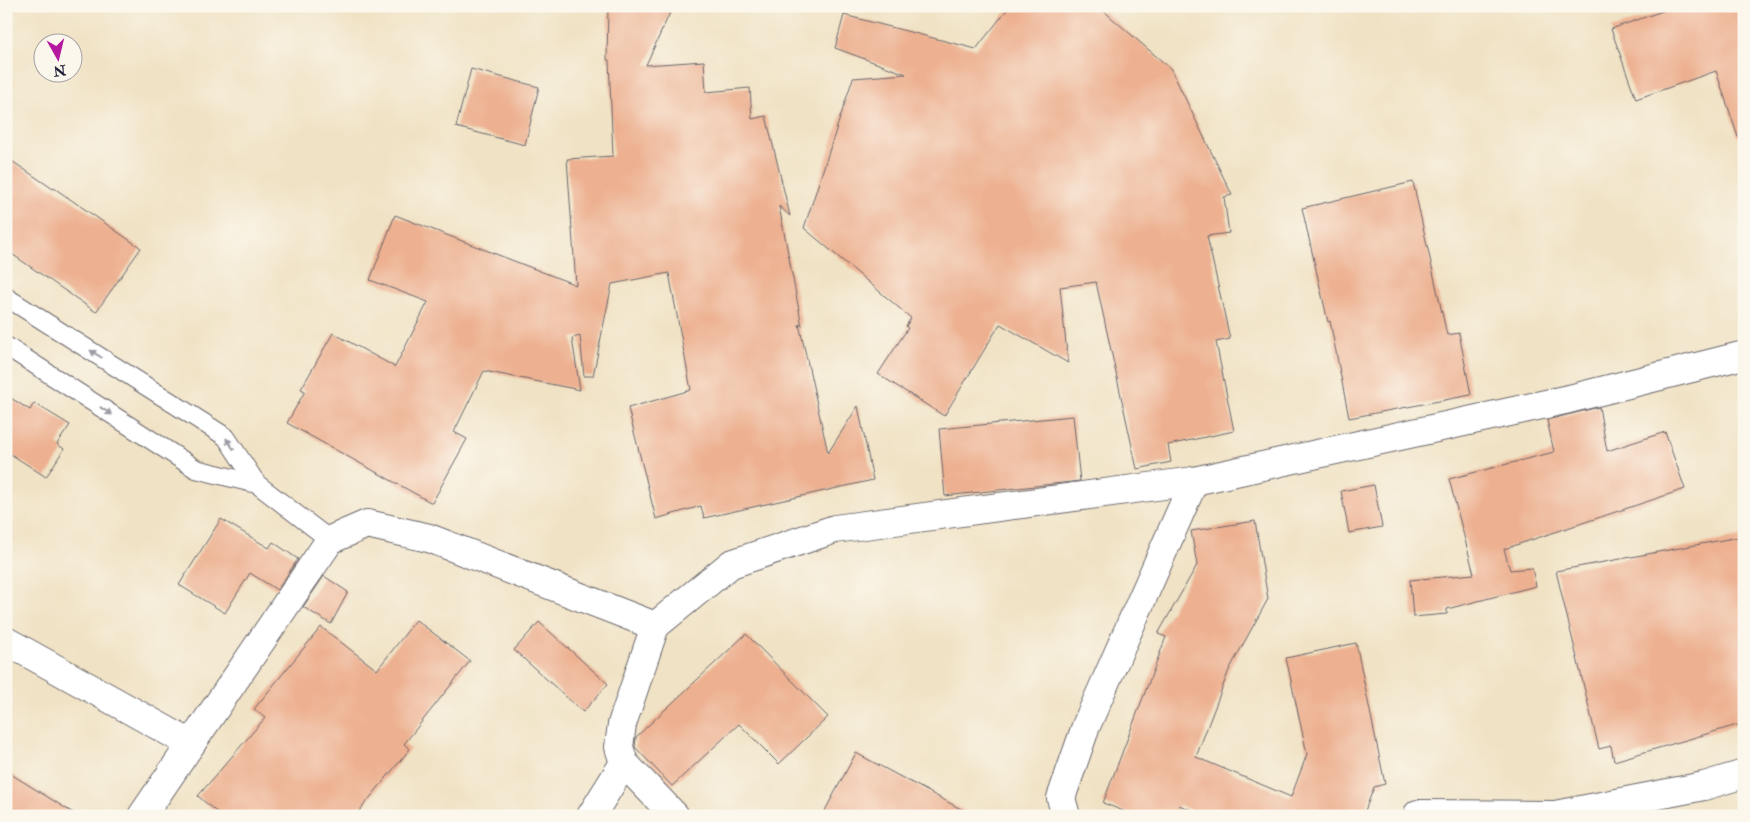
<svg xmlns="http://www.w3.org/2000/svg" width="1750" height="822" font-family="'IM FELL Double Pica',serif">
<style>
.building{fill:#edb191}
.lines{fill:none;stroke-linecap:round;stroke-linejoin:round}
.service-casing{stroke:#6a656b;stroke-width:20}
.minor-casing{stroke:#6a656b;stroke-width:30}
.service{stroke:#fff;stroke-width:18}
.minor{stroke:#fff;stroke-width:28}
.oneway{fill:#9c9ca7}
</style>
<rect width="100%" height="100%" fill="#fbf7ec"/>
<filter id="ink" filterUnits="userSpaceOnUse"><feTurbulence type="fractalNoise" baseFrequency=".02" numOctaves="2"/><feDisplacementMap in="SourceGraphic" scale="10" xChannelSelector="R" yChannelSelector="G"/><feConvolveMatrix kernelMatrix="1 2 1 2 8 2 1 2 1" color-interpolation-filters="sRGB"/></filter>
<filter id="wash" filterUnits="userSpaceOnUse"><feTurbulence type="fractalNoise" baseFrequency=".0096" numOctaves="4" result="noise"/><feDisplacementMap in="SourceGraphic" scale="20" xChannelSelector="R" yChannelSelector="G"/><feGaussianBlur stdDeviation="1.12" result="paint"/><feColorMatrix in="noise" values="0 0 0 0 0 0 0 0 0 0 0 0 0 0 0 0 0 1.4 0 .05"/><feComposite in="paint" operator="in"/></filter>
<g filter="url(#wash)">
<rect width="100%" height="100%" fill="#f0e2c4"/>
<g id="blocks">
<g class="building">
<path d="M608 6H673L646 65 704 61 706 92 750 88 752 119 766 116 790 216 779 206 802 326 799 324 828 453 858 406 873 480 704 518 701 506 656 519 628 408 691 390 669 273 612 284 593 376H584L580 336 572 338 580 390 484 371 454 432 467 439 432 503 287 423 305 391 301 389 333 333 395 367 428 302 370 280 395 215 576 285 567 159 613 156 609 60H607Z"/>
<path d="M1010 6H1098L1171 69 1232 195 1224 197 1229 233 1207 236 1230 339 1216 342 1234 431 1168 445 1171 462 1137 469 1096 282 1060 287 1068 363 1000 324 944 416 878 374 908 328 906 326 911 318 804 228 853 78 906 74 835 48 844 15 976 49Z"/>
<path d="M1677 6H1744V136L1738 137 1716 71 1636 99 1611 29Z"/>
<path d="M471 69 539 87 525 145 456 127Z"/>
<path d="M6 157 53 189 54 188 141 248 96 312 6 250Z"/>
<path d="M1413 182 1447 335 1459 333 1471 395 1349 418 1330 321 1328 322 1302 208Z"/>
<path d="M6 395 30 410 34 403 70 425 57 444 64 449 46 477 6 451Z"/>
<path d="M1599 407 1607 451 1665 432 1685 489 1504 549 1510 570 1532 568 1536 586 1447 609V614L1413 617 1410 580 1474 574 1449 479 1554 452 1547 420Z"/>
<path d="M1073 416 1080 481 945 496 939 429Z"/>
<path d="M1374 485 1382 527 1349 533 1341 491Z"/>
<path d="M221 519 269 548 273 542 298 559 277 590 250 573 225 613 179 585Z"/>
<path d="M1255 521 1268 599 1229 670 1196 757 1291 797 1307 754 1286 658 1356 643 1385 784 1374 787 1363 816H1205L1179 805 1174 816H1136L1103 803 1166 637 1158 634 1197 565 1191 531Z"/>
<path d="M1744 536V723L1614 761 1611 746 1599 749 1556 571Z"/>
<path d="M324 576 348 592 331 624 303 607Z"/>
<path d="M416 620 470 661 404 744 410 749 355 816H221L198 796 265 718 254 709 321 627 377 670Z"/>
<path d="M539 622 608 684 583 712 514 650Z"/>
<path d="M746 634 828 717 779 764 739 724 672 786 635 747 636 737Z"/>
<path d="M856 753 974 816H822Z"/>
<path d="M6 771 78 816H6Z"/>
</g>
</g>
</g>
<g filter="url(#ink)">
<use href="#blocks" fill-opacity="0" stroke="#6a656b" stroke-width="1"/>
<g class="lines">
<defs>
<g id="service">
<path d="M6 297 226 437 257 484 330 540"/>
<path d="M6 346 196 469 257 484"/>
</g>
<g id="minor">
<path d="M655 626 731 564 835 529 1194 481 1569 399 1744 355"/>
<path d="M6 641 191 744"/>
<path d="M1418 814 1555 815 1704 786 1744 774"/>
<path d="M142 816 330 540 367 524 429 538 655 626 622 724 619 747 624 763 675 816"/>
<path d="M591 816 624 763"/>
<path d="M1066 816 1061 798 1086 726 1194 481"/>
</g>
</defs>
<use href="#service" class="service-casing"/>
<use href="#minor" class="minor-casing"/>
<use href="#service" class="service"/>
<use href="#minor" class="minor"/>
</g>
<defs><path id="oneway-solid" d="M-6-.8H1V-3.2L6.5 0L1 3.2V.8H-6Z" transform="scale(1.25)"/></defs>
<g class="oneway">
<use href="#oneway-solid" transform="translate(96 354) rotate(-148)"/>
<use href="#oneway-solid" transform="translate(106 411) rotate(33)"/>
<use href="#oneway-solid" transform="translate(230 444) rotate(-125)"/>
</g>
</g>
<rect width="1750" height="822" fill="none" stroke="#fbf7ec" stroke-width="25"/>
<g transform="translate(58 58) rotate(172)"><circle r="24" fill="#fbf7ec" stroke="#a4a2a5"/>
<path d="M0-4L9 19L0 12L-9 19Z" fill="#b5179e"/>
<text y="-8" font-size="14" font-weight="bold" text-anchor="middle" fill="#22223b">N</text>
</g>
</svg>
